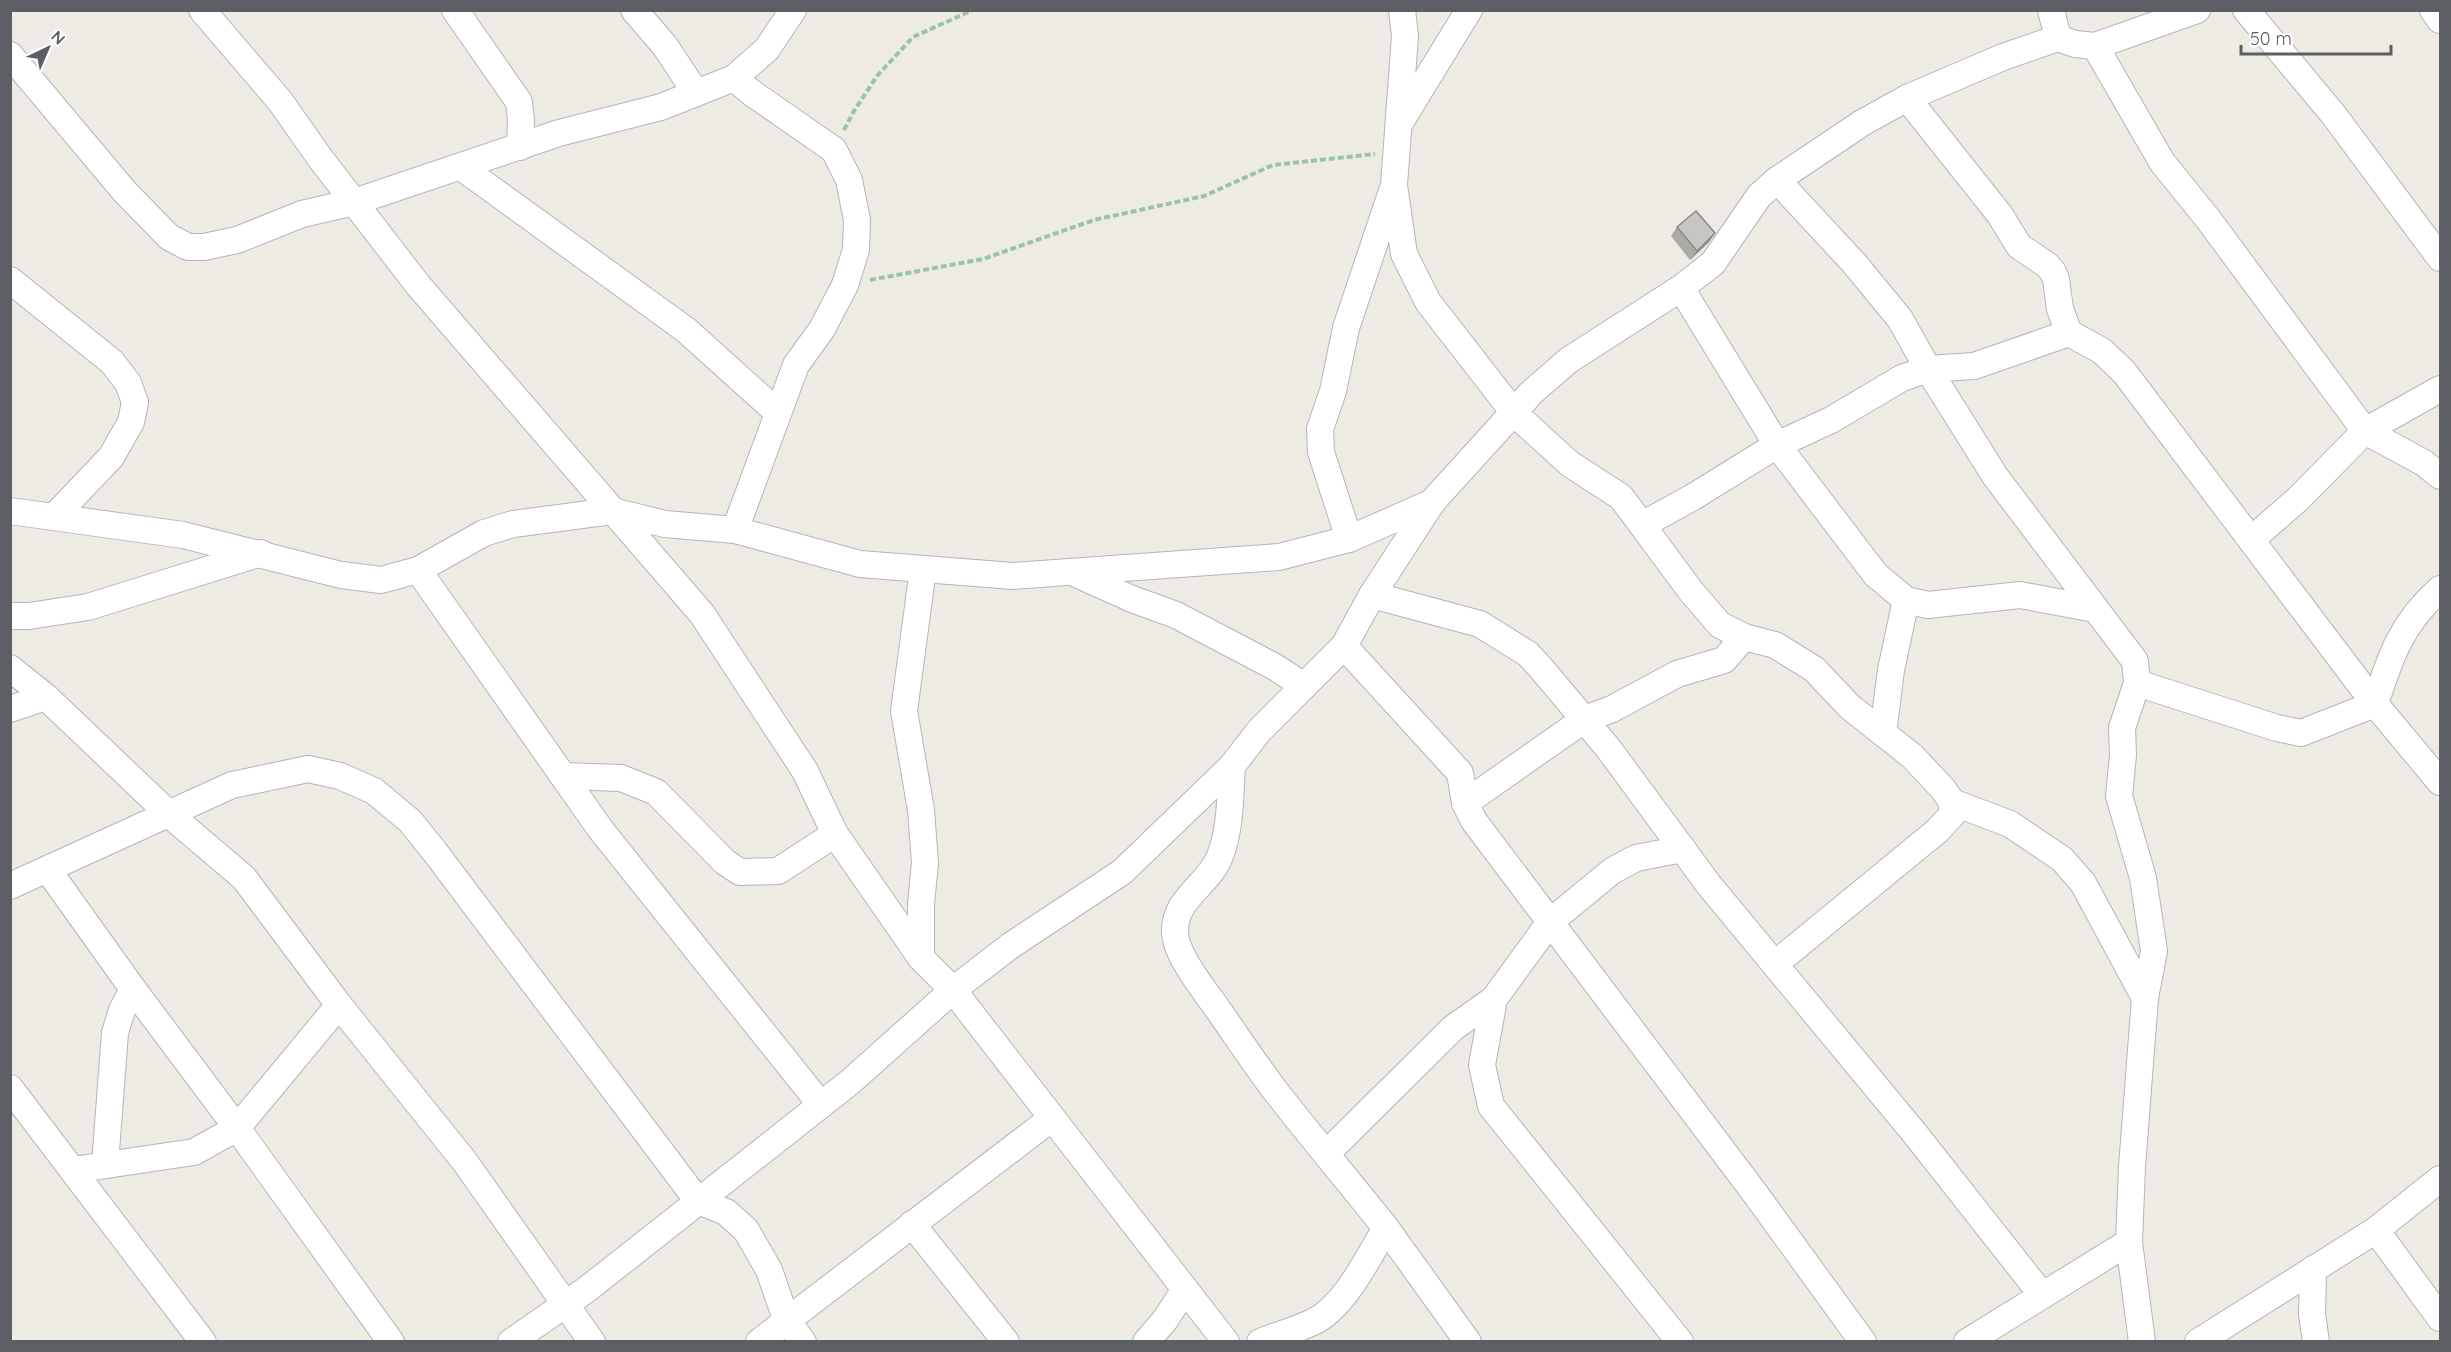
<svg xmlns="http://www.w3.org/2000/svg" width="2451" height="1352" font-family="Quicksand,sans-serif">
<style>
.lines{fill:none;stroke-linecap:round;stroke-linejoin:round}
.minor-casing{stroke:#b3b5b9;stroke-width:28}
.path{stroke:#9ac4a9;stroke-width:4;stroke-dasharray:6 3;stroke-linecap:butt}
.minor{stroke:#fff;stroke-width:26}
.wall{fill:#acaaa5}
.shaded-wall{fill:#8c8b86}
.building{fill:#c8c6c0;stroke:#8c8b86;stroke-width:1.5}
</style>
<rect width="100%" height="100%" fill="#edebe3"/>
<g class="lines">
<defs>
<g id="minor">
<path d="M202 10 280 101 320 158 418 285 702 614 805 771 835 834 921 958 953 990 1226 1342"/>
<path d="M455 10 519 102 521 120 520 147"/>
<path d="M634 10 665 46 696 93"/>
<path d="M1402 10 1405 36 1394 185 1404 254 1428 302 1515 414 1570 464 1621 497 1642 525 1693 497 1777 445 1831 420 1902 378 1928 369 1974 366 2069 333 2060 309 2056 279 2053 272 2047 265 2019 246 2000 215 1907 98 2003 57 2058 38 2051 10"/>
<path d="M2246 10 2333 114 2440 258"/>
<path d="M2433 10 2440 20"/>
<path d="M2058 38 2075 44 2095 46 2197 10"/>
<path d="M2095 46 2162 162 2208 219 2365 431 2297 500 2251 540"/>
<path d="M10 55 125 192 169 237 188 247H204L237 240 302 214 354 202 559 133 661 107 734 78 767 49 793 10"/>
<path d="M734 78 752 93 834 150 849 180 857 220 856 250 845 285 822 329 796 365 735 530"/>
<path d="M1401 121 1469 10"/>
<path d="M461 167 686 330 777 412"/>
<path d="M1777 180 1854 263 1900 319 1928 369 1995 476 2135 661 2137 683 2122 728 2123 755 2119 796 2143 878 2154 951 2145 998 2132 1167 2129 1242 2142 1342"/>
<path d="M10 280 112 362 128 383 135 402 131 422 111 457 54 517"/>
<path d="M1681 288 1777 445 1876 575 1906 600 1928 605 2020 595 2095 609"/>
<path d="M2069 333 2102 351 2124 372 2375 704 2440 782"/>
<path d="M2440 389 2365 431 2424 463 2440 476"/>
<path d="M10 511 183 535 341 575 381 580 418 570 484 533 513 524 612 511 665 524 735 530 860 564 1013 576 1279 557 1349 539 1433 502"/>
<path d="M1642 525 1690 590 1720 625 1744 637 1775 645 1814 669 1850 707 1912 756 1943 789 1952 802V815L1937 831 1775 964"/>
<path d="M1349 539 1321 452 1320 429 1333 391 1346 328 1392 191"/>
<path d="M418 570 601 830 821 1105"/>
<path d="M1074 573 1132 599 1176 615 1275 667 1304 686"/>
<path d="M1372 595 1480 624 1528 654 1540 667 1608 748 1709 885 1916 1135 2042 1295"/>
<path d="M10 616H29L88 607 261 553"/>
<path d="M1344 646 1460 773 1465 803 1474 821 1754 1192 1863 1342"/>
<path d="M10 668 46 697 170 815 244 878 339 1005"/>
<path d="M2137 683 2277 728 2301 733 2375 704C2391 655 2401 624 2440 589"/>
<path d="M10 709 46 697"/>
<path d="M1883 733 1891 670 1906 600"/>
<path d="M1232 766C1230 795 1231 828 1220 856 1209 885 1174 898 1175 932 1175 955 1206 992 1219 1011 1238 1038 1257 1067 1277 1093 1313 1139 1350 1183 1386 1228 1368 1257 1345 1307 1313 1322 1296 1330 1278 1335 1260 1342"/>
<path d="M563 776 621 778 656 792 725 862 740 872 778 871 835 834"/>
<path d="M1952 802 2010 824 2062 859 2083 883 2145 998"/>
<path d="M1465 803 1585 719 1612 709 1677 674 1724 660 1744 637"/>
<path d="M48 870 133 989 237 1128 339 1005 465 1162 592 1342"/>
<path d="M10 886 232 785 308 769 340 776 374 791 410 821 435 852 698 1201 726 1212 746 1230 769 1270 786 1319 803 1342"/>
<path d="M921 958V904L925 863 921 810 904 711 923 569"/>
<path d="M10 1088 203 1342"/>
<path d="M1326 1154 1453 1028 1494 999"/>
<path d="M105 1164 115 1033 122 1010 133 989"/>
<path d="M73 1170 194 1152 237 1128 391 1342"/>
<path d="M912 1224 1006 1342"/>
<path d="M1386 1228 1468 1342"/>
<path d="M2376 1230 2440 1318"/>
<path d="M2313 1269 2312 1314 2316 1342"/>
<path d="M511 1342 586 1290 850 1082 953 990 1010 946 1122 872 1232 766 1259 731 1344 646 1372 595 1433 501 1532 392 1569 360 1681 288 1713 263 1759 196 1777 180 1862 123 1907 98"/>
<path d="M759 1342 1052 1118"/>
<path d="M1146 1342 1165 1320 1185 1289"/>
<path d="M1680 1342 1491 1106 1482 1065 1494 999 1550 922 1612 871 1636 858 1683 849"/>
<path d="M1967 1342 2129 1242"/>
<path d="M2198 1342 2376 1230 2440 1179"/>
</g>
</defs>
<use href="#minor" class="minor-casing"/>
<g class="path">
<path d="M844 130 854 111 877 76 913 37 973 10"/>
<path d="M870 280 983 259 1094 220 1204 196 1273 165 1375 154"/>
</g>
<use href="#minor" class="minor"/>
</g>
<path class="wall" d="M1677 227 1715 233 1709 242 1690 260 1671 236Z"/>
<path class="shaded-wall" d="M1715 233 1709 242 1690 260 1697 251Z"/>
<path class="building" d="M1696 211 1715 233 1697 251 1677 227Z"/>
<rect width="2451" height="1352" fill="none" stroke="#5b5e63" stroke-width="24"/>
<g transform="translate(48 48) rotate(44)" stroke="#ffffff" stroke-width="4.5" paint-order="stroke">
<path d="M0-4.5L10 22L0 15L-10 22Z" fill="#5b5e63"/>
<text y="-9" font-size="16" font-weight="bold" text-anchor="middle" fill="#5b5e63">N</text>
</g>
<path d="M2241 45v9h150v-9" fill="none" stroke="#5b5e63" stroke-width="3"/>
<text x="2250" y="45" font-size="18" fill="#5b5e63" stroke="#ffffff" stroke-width="4.5" paint-order="stroke">50 m</text>
</svg>
